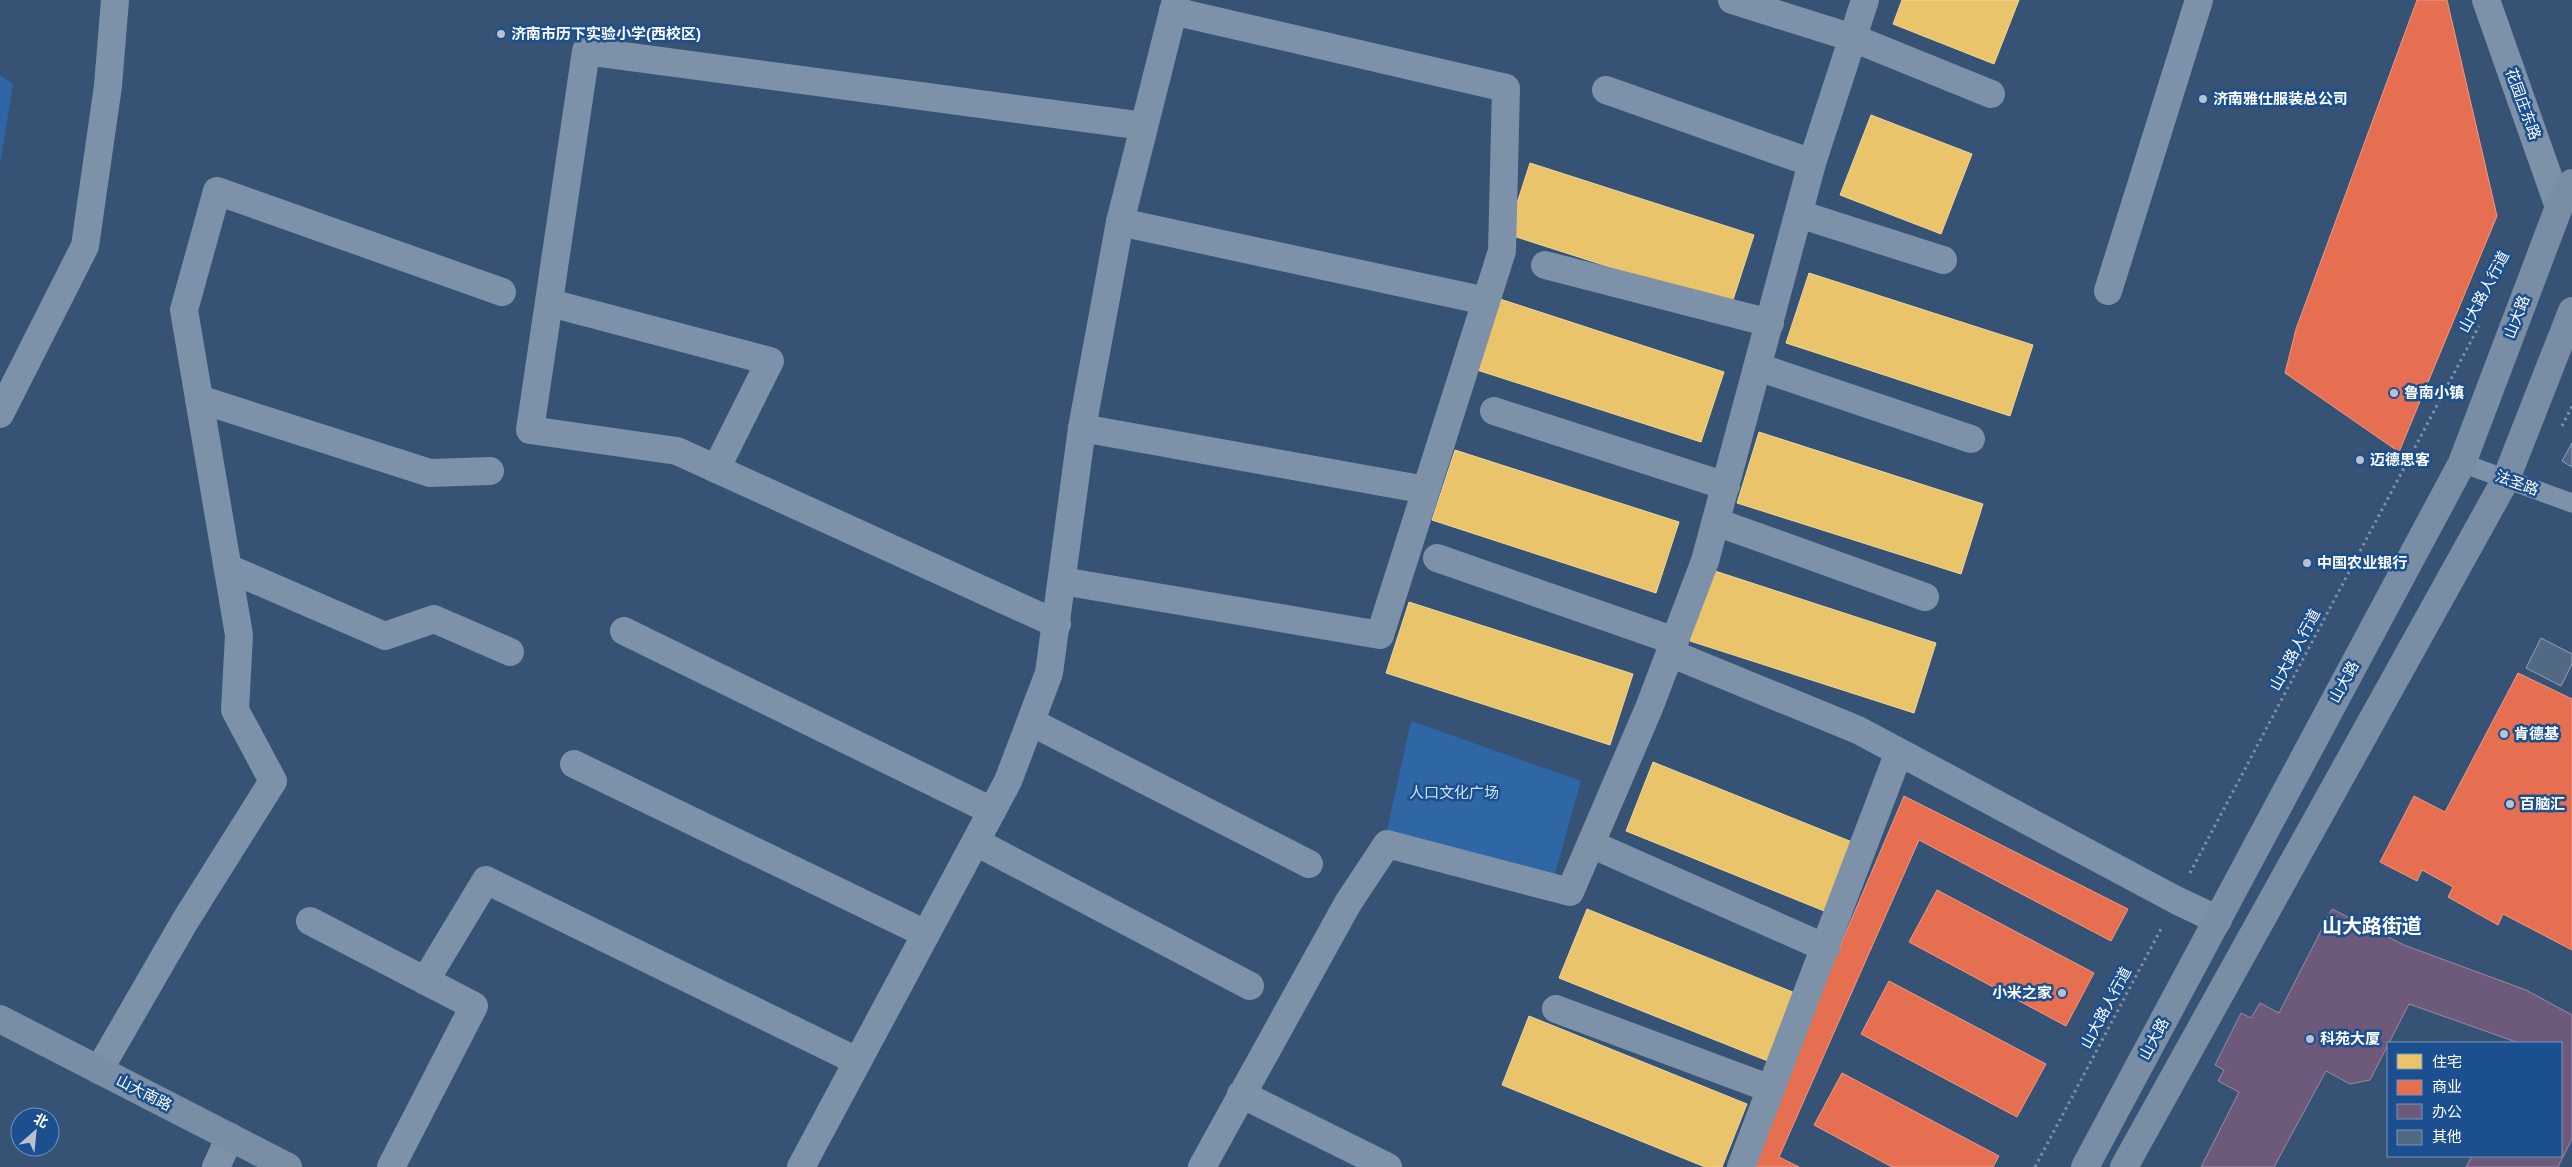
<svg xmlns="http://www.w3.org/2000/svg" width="2572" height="1167" font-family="Helvetica,'Noto Sans SC',sans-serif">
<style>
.green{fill:#2f66a5}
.homes{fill:#e9c46a;stroke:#f0d697}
.shops{fill:#e76f51;stroke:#ee9a85}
.offices{fill:#6d597a;stroke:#998ba2}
.building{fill:#526984;stroke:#92a2b6}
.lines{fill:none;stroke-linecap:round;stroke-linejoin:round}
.path{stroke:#7d92a8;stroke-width:3;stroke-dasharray:2.5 4;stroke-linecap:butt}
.service{stroke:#7d92a8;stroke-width:19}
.minor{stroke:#7d92a8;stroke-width:28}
.tertiary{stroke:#7d92a8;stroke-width:28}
.secondary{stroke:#798da4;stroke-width:28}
.poi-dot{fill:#b9c2ce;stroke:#1b4f8f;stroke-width:2}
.labels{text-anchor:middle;stroke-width:5;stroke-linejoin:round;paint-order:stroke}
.poi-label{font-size:15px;font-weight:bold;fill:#fff;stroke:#1b4f8f;text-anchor:start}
.street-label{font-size:15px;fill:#fff;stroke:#1b4f8f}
.park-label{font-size:15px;fill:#cfe3fa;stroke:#1b4f8f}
.district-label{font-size:20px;font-weight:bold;fill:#fff;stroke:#1b4f8f}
</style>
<rect width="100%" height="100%" fill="#365274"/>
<g class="green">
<path d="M0 75 13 84 0 165Z"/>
<path d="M1411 721 1581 781 1554 877 1387 830Z"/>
</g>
<g class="homes">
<path d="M1902 0H2019L1994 64 1893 24Z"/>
<path d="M1871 115 1972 154 1941 234 1840 195Z"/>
<path d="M1530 163 1754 235 1731 306 1507 234Z"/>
<path d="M1809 273 2033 345 2010 416 1786 343Z"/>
<path d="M1500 299 1724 372 1701 442 1477 370Z"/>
<path d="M1759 432 1983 504 1961 574 1737 503Z"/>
<path d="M1455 450 1679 522 1656 593 1432 520Z"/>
<path d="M1712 570 1936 643 1914 713 1690 641Z"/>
<path d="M1409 602 1633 674 1610 745 1386 673Z"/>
<path d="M1653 762 1872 850 1844 919 1626 831Z"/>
<path d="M1587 909 1805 997 1778 1065 1559 978Z"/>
<path d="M1529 1016 1747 1104 1722 1167H1705L1502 1085Z"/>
</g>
<g class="shops">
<path d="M2417 0H2447L2497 216 2399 452 2285 373 2296 329Z"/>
<path d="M2518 673 2572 699V950L2503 914 2498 925 2448 897 2453 887 2422 870 2417 881 2380 862 2414 796 2445 812Z"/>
<path d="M1904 796 2128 909 2111 941 1919 840 1779 1157 1799 1167H1746Z"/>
<path d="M1937 890 2094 973 2066 1026 1909 942Z"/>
<path d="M1889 981 2046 1064 2017 1117 1861 1034Z"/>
<path d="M1842 1073 1999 1156 1993 1167H1892L1814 1125Z"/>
</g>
<path class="offices" d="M2332 909 2404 945 2526 990 2572 1015V1139L2558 1167H2466L2472 1156H2561V1043H2519L2409 1004 2370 1080 2350 1084 2326 1071 2274 1167H2201L2239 1092 2218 1081 2224 1070 2215 1065 2241 1013 2251 1018 2260 1003 2279 1013Z"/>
<g class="building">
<path d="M2572 443V467L2562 461Z"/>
<path d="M2541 638 2572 654V664L2561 686 2526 668Z"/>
</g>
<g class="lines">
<g class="path">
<path d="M2562 426 2572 406"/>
<path d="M2190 873 2479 326"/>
<path d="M2035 1167 2162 927"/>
</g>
<path class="service" d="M2462 463 2572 503"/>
<g class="minor">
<path d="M1732 0 1853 38 1991 94"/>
<path d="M1606 90 1812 163"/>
<path d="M1799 214 1943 260"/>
<path d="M1120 222 1486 301"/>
<path d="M1545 265 1770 323"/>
<path d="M2108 291 2199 0"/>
<path d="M558 305 770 361 716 469"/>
<path d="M1758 367 1971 439"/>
<path d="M199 399 430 473 490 471"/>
<path d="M1494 411 1726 486"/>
<path d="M0 414 85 246 108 86 115 0"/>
<path d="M1082 428 1426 490"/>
<path d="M1716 522 1925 597"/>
<path d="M1437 558 1675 641"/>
<path d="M228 568 385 636 434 619 510 652"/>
<path d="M1062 581 1380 635 1502 251 1506 88 1173 11"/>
<path d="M1057 624 677 451 530 430 586 51 1144 126"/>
<path d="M624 631 992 811"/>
<path d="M1670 653 1858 730 2176 900 2218 920"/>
<path d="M1031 722 1309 864"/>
<path d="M574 764 926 934"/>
<path d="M976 842 1250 986"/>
<path d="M1600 848 1826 948"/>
<path d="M310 921 474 1006 391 1167"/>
<path d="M425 981 486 880 857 1061"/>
<path d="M1556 1009 1771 1089"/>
<path d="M99 1070 185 921 273 781 235 710 239 635 184 310 217 191 502 292"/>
<path d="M1241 1094 1388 1167"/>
<path d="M216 1167 230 1137"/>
<path d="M801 1167 1008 781 1049 673 1082 428 1120 222 1176 0"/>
<path d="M1202 1167 1348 903 1387 844 1570 892 1649 708 1705 561 1812 163 1865 0"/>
<path d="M1741 1167 1899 752"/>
</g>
<path class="tertiary" d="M2486 0 2559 207"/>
<g class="secondary">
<path d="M0 1019 288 1167"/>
<path d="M2085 1167 2462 463 2559 207 2572 183"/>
<path d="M2124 1167 2506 479 2572 311"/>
</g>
</g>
<g class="poi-dot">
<circle cx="501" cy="34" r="5"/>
<circle cx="2203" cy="99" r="5"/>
<circle cx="2394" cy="393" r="5"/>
<circle cx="2360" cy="460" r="5"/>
<circle cx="2307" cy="563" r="5"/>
<circle cx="2504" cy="734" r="5"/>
<circle cx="2510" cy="804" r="5"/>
<circle cx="2062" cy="993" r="5"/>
<circle cx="2310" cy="1039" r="5"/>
</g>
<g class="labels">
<g class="poi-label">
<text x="511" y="39">济南市历下实验小学(西校区)</text>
<text x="2213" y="104">济南雅仕服装总公司</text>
<text x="2404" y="398">鲁南小镇</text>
<text x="2370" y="465">迈德思客</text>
<text x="2317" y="568">中国农业银行</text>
<text x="2514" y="739">肯德基</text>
<text x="2520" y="809">百脑汇</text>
<text x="2052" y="998" text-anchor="end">小米之家</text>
<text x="2320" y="1044">科苑大厦</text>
</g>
<g class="street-label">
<text transform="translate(2523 104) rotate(70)" y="5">花园庄东路</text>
<text transform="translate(2484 292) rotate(-62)" y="5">山大路人行道</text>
<text transform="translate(2517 317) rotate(-69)" y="5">山大路</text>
<text transform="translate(2517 483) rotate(20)" y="5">法圣路</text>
<text transform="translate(2295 650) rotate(-62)" y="5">山大路人行道</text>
<text transform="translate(2344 682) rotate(-62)" y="5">山大路</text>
<text transform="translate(2106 1008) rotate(-62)" y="5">山大路人行道</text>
<text transform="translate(2154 1039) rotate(-62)" y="5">山大路</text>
<text transform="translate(144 1093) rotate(27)" y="5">山大南路</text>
</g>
<g class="park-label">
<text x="1454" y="798">人口文化广场</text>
</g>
<g class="district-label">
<text x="2372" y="933">山大路街道</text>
</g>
</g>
<rect x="2387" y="1042" width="175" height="115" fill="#1b4f8f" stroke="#7695bc"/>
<rect x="2397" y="1054" width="25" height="15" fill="#e9c46a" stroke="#7695bc"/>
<text x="2432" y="1067" font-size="15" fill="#ffffff">住宅</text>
<rect x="2397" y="1080" width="25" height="15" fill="#e76f51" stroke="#7695bc"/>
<text x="2432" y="1092" font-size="15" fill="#ffffff">商业</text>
<rect x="2397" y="1104" width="25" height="15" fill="#6d597a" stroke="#7695bc"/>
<text x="2432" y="1117" font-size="15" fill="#ffffff">办公</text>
<rect x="2397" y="1130" width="25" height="15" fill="#526984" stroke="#7695bc"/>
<text x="2432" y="1142" font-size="15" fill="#ffffff">其他</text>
<g transform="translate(35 1132) rotate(27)"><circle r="24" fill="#1b4f8f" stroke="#7695bc"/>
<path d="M0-4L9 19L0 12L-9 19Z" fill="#b9c2ce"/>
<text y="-8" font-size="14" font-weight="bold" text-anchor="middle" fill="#ffffff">北</text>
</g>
</svg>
